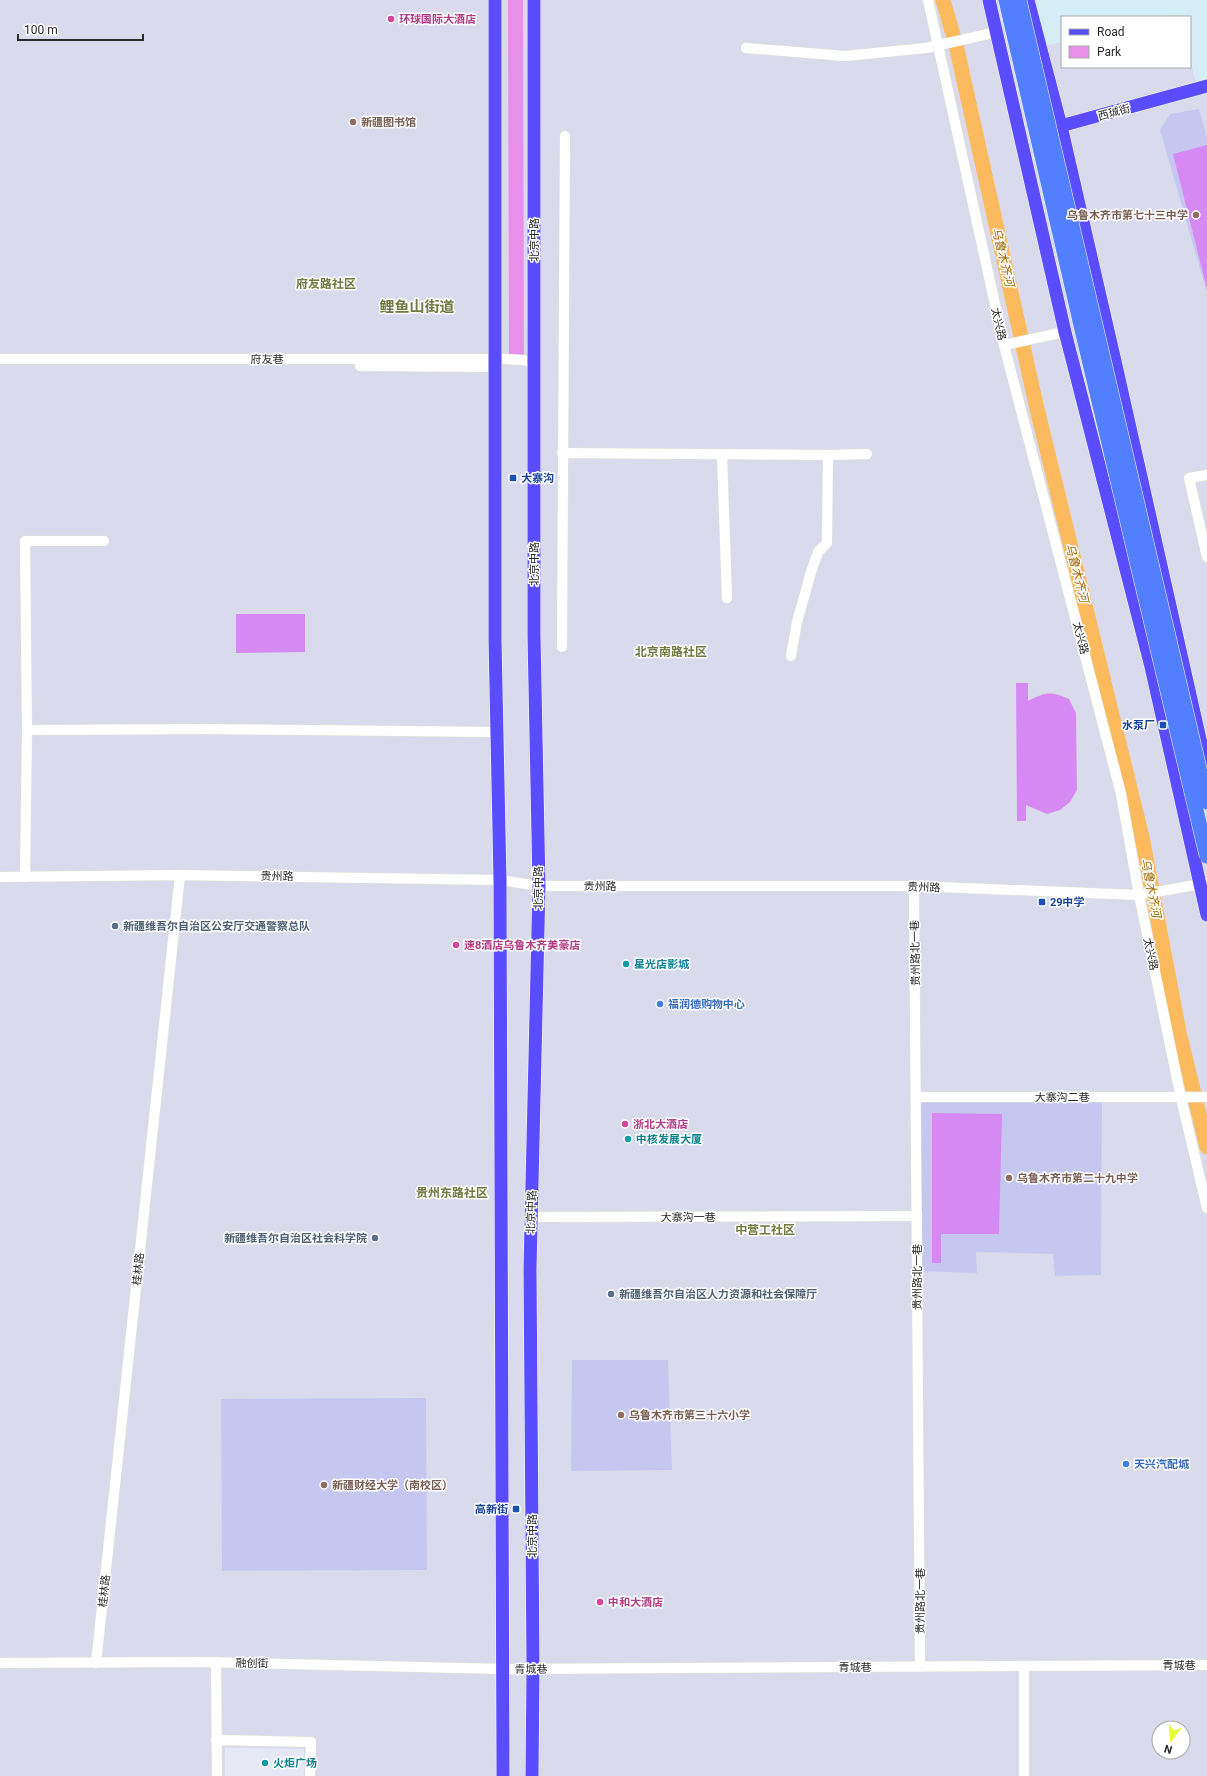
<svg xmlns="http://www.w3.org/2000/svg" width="1207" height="1776" font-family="Roboto,'Noto Sans SC',sans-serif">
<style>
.education{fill:#c6c7f1}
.medical{fill:#d5edf5}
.green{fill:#e88fea}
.pitch{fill:#d789f3}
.plaza{fill:#e7e8f5}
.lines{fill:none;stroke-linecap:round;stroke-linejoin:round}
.river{stroke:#fcba5f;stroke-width:15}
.minor-casing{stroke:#e2e4ce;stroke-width:11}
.major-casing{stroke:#fff;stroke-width:14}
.minor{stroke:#fff;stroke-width:10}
.major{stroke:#5a4cff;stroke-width:13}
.highway-bridge-casing{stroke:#fff;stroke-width:16;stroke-linecap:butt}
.highway-bridge{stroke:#527fff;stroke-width:15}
.hotel-dot{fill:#d1479c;stroke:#fff;stroke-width:1.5}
.education-dot{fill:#8d6e63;stroke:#fff;stroke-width:1.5}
.transit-dot{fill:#1a4fb4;stroke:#fff;stroke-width:1.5}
.service-dot{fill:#5c6f8a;stroke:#fff;stroke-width:1.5}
.culture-dot{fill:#0f9aa8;stroke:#fff;stroke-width:1.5}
.shop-dot{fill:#3f7fe0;stroke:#fff;stroke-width:1.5}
.labels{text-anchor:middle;stroke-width:3;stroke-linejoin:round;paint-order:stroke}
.hotel-label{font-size:11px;font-weight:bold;fill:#b23c85;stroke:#fff;text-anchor:start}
.street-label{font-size:11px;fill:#292929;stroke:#fff}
.education-label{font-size:11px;font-weight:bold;fill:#785e54;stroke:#fff;text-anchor:start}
.transit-label{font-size:11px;font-weight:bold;fill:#164399;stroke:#fff;text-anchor:start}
.service-label{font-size:11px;font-weight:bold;fill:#4e5e75;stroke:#fff;text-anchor:start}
.culture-label{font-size:11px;font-weight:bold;fill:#0d838f;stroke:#fff;text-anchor:start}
.shop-label{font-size:11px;font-weight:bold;fill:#366cbe;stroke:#fff;text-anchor:start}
.water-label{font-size:12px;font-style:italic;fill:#9f6801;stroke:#fff}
.neighbourhood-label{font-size:12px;font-weight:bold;fill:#727a42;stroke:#fff}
.district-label{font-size:15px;font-weight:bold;fill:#727a42;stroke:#fff}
</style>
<rect width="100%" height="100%" fill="#d9dbed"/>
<g class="education">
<path d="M1199 109 1207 137V293L1160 130 1170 114Z"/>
<path d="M916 1097 1102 1098 1101 1275 1055 1276 1053 1254 976 1252 977 1273 917 1271Z"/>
<path d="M572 1360H668L672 1470 571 1471Z"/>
<path d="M426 1398 427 1570 222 1571 221 1399Z"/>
</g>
<path class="medical" d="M1034 0H1207V86L1198 89 1190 61V17H1178L1177 15 1167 17H1062V42L1045 46Z"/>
<path class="green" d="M508 0H523L524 356H509Z"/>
<g class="pitch">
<path d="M1207 145V289L1173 154Z"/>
<path d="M236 614H305V652L236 653Z"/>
<path d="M1016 683H1028V701C1046 692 1050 691 1069 699L1076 713 1077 790 1070 802 1060 810 1047 814 1026 805V821H1017Z"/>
<path d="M932 1113 1002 1114 999 1234H941V1263H932Z"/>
</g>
<path class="plaza" d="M225 1748 304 1749V1776H225Z"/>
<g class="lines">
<path class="river" d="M943 0 956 45 1037 409 1142 837 1179 1032 1207 1147"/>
<defs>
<g id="minor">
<path d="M928 0 1004 345 1121 794 1139 895 1181 1098 1207 1208"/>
<path d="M746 48 845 56 926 48 997 32"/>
<path d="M1004 345 1065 332"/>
<path d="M0 359H505L523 360 534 363"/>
<path d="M360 366 495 367"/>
<path d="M562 453 828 455 867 454"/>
<path d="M722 455 727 598"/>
<path d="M1207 475 1189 478 1207 557"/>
<path d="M562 647 565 136"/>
<path d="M791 656 797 622 811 572 818 552 827 543 828 455"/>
<path d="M27 730 205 729 497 732"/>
<path d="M0 877 180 875 500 880 539 886H914L1139 895 1207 883"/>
<path d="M25 877 27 730 25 541H104"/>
<path d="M914 886 920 1667"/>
<path d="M916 1097H1207"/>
<path d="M531 1217 917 1216"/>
<path d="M216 1662 217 1776"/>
<path d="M0 1663 203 1662 504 1669 1207 1665"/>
<path d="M96 1663 180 875"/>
<path d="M1024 1666V1776"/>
<path d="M216 1740 311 1742 310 1776"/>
</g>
<g id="major">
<path d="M495 0V639L500 880 503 1776"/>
<path d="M989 0 1065 332 1151 667 1207 915"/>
<path d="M1028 0 1061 126 1115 361 1207 770"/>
<path d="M1053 128 1207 86"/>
<path d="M532 1776 533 1668 530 1269 539 886 534 636V0"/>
</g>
</defs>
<use href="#minor" class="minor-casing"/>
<use href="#major" class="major-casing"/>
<use href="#minor" class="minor"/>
<use href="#major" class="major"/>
<defs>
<g id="highway-bridge">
<path d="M1006 0 1083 334 1207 856"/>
<path d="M1019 0 1207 802"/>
</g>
</defs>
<use href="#highway-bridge" class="highway-bridge-casing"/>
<use href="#highway-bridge" class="highway-bridge"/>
</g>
<g class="hotel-dot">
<circle cx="391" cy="19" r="4"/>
<circle cx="456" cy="945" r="4"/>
<circle cx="625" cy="1124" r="4"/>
<circle cx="600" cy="1602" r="4"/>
</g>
<g class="education-dot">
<circle cx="353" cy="122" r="4"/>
<circle cx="1196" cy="215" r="4"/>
<circle cx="1009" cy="1178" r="4"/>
<circle cx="621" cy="1415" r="4"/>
<circle cx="324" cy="1485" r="4"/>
</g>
<g class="transit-dot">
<rect x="509" y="474" width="8" height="8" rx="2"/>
<rect x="1159" y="721" width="8" height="8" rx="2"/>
<rect x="1038" y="898" width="8" height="8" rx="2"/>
<rect x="512" y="1505" width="8" height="8" rx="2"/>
</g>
<g class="service-dot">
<circle cx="115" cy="926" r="4"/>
<circle cx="375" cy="1238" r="4"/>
<circle cx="611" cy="1294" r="4"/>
</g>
<g class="culture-dot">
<circle cx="626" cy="964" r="4"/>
<circle cx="628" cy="1139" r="4"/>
<circle cx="265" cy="1763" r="4"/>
</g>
<g class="shop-dot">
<circle cx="660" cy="1004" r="4"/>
<circle cx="1126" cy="1464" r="4"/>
</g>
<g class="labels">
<g class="hotel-label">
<text x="399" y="23">环球国际大酒店</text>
<text x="464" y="949">速8酒店乌鲁木齐美豪店</text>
<text x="633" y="1128">浙北大酒店</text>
<text x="608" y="1606">中和大酒店</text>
</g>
<g class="street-label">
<text transform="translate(1114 112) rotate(-15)" y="4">西珹街</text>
<text transform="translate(534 240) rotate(-90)" y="4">北京中路</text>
<text transform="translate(999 324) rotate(77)" y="4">太兴路</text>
<text x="267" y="363">府友巷</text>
<text transform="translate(534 564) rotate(-90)" y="4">北京中路</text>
<text transform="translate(1081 638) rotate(76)" y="4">太兴路</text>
<text transform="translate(277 876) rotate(1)" y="4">贵州路</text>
<text x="600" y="890">贵州路</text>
<text transform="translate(924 887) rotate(2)" y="4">贵州路</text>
<text transform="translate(538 888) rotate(-90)" y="4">北京中路</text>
<text transform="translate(915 953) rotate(-91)" y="4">贵州路北一巷</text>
<text transform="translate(1151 954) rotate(78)" y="4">太兴路</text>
<text x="1062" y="1101">大寨沟二巷</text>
<text transform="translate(531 1212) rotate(-88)" y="4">北京中路</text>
<text x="688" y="1221">大寨沟一巷</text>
<text transform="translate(138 1269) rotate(-84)" y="4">桂林路</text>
<text transform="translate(917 1277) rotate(-90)" y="4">贵州路北一巷</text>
<text transform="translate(532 1536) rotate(-90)" y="4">北京中路</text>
<text transform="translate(104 1591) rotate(-84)" y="4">桂林路</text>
<text transform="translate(920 1601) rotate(-90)" y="4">贵州路北一巷</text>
<text transform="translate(252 1663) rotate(1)" y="4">融创街</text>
<text x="1179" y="1669">青城巷</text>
<text x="855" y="1671">青城巷</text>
<text transform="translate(531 1669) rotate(-1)" y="4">青城巷</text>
</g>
<g class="education-label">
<text x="361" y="126">新疆图书馆</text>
<text x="1188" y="219" text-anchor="end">乌鲁木齐市第七十三中学</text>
<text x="1017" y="1182">乌鲁木齐市第二十九中学</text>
<text x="629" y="1419">乌鲁木齐市第三十六小学</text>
<text x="332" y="1489">新疆财经大学（南校区）</text>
</g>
<g class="transit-label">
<text x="521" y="482">大寨沟</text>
<text x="1155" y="729" text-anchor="end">水泵厂</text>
<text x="1050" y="906">29中学</text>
<text x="508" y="1513" text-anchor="end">高新街</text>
</g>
<g class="service-label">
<text x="123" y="930">新疆维吾尔自治区公安厅交通警察总队</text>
<text x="367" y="1242" text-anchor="end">新疆维吾尔自治区社会科学院</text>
<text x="619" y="1298">新疆维吾尔自治区人力资源和社会保障厅</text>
</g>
<g class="culture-label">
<text x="634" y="968">星光店影城</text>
<text x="636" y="1143">中核发展大厦</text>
<text x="273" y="1767">火炬广场</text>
</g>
<g class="shop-label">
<text x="668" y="1008">福润德购物中心</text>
<text x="1134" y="1468">天兴汽配城</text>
</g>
<g class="water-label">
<text transform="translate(1003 257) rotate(77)" y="4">乌鲁木齐河</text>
<text transform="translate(1077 573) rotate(76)" y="4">乌鲁木齐河</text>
<text transform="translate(1151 888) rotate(79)" y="4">乌鲁木齐河</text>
</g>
<g class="neighbourhood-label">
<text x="326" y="288">府友路社区</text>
<text x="671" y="656">北京南路社区</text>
<text x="452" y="1197">贵州东路社区</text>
<text x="765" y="1234">中营工社区</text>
</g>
<g class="district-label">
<text x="417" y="312">鲤鱼山街道</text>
</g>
</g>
<rect x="1061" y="16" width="130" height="52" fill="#ffffff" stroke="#a9a9a9"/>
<rect x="1069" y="29" width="20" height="6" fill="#5a4cff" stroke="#a9a9a9"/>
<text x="1097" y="36" font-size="12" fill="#292929">Road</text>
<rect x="1069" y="46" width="20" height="12" fill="#e88fea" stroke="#a9a9a9"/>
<text x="1097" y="56" font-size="12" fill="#292929">Park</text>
<g transform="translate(1171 1740) rotate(197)"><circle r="19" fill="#ffffff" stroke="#a9a9a9"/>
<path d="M0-3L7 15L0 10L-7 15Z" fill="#e6ff34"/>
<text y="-6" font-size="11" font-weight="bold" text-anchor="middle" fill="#292929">N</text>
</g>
<path d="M18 34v6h125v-6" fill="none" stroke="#292929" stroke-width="2"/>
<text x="24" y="34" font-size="12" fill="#292929" stroke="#ffffff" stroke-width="3" paint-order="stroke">100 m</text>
</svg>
